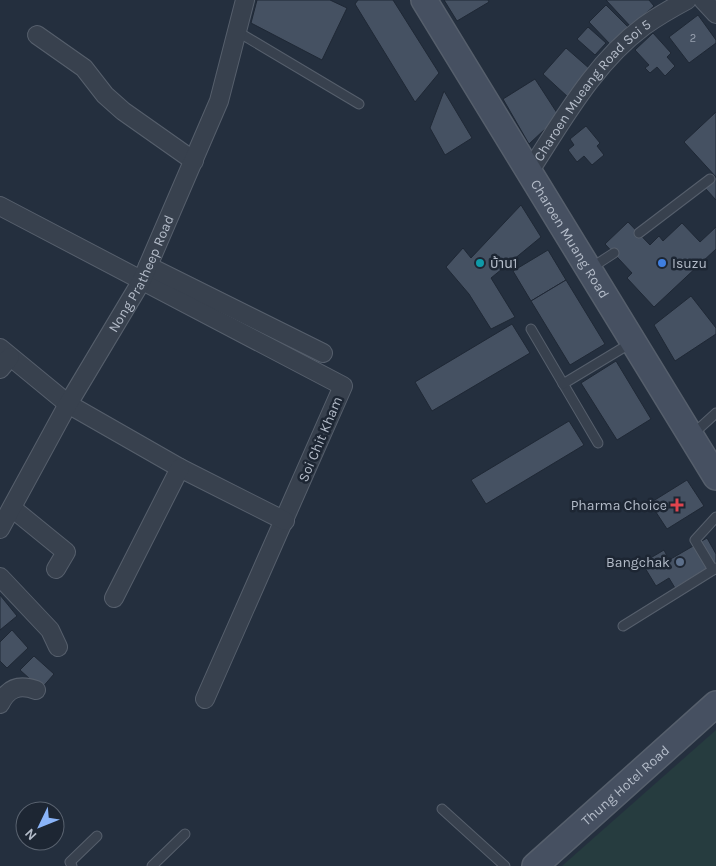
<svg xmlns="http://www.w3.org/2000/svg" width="716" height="866" font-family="Karla,'Noto Sans Thai',sans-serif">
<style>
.green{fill:#263c3f}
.building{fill:#455162;stroke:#1f2835}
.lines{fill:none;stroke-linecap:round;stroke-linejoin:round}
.lane-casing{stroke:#565f6c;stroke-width:11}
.street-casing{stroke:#565f6c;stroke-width:20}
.secondary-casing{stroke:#565f6c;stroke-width:28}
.lane{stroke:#38414e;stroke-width:9}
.street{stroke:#38414e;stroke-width:18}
.secondary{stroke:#465061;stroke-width:25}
.culture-dot{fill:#0f9aa8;stroke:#1d2633;stroke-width:2}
.shop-dot{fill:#3f7fe0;stroke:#1d2633;stroke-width:2}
.health-dot{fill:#e0444e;stroke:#1d2633;stroke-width:2}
.service-dot{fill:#5c6f8a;stroke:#1d2633;stroke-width:2}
.labels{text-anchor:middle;stroke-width:5;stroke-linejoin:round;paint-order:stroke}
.number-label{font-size:11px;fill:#98a1af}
.street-label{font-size:14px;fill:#b4bcc9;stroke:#1d2633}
.poi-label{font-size:14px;fill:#b4bcc9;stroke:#1d2633;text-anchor:start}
</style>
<rect width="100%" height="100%" fill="#242f3e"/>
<path class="green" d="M716 730V866H562Z"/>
<g class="building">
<path d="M257 0H330L347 8 322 60 251 23Z"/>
<path d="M358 0H393L439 73 415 102 355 4Z"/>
<path d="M444 0H488L489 2 457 21Z"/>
<path d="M606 0H649L654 6 631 27Z"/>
<path d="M606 5 628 27 610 44 589 22Z"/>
<path d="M698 15 716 40V43L689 63 669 37Z"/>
<path d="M588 27 606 43 595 55 577 39Z"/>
<path d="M653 33 671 53 667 57 675 66 665 76 657 67 650 73 645 68 649 65 635 50Z"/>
<path d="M566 48 590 69 569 98 543 74Z"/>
<path d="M535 79 559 116 529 144 503 99Z"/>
<path d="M444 91 472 138 445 155 430 128Z"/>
<path d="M716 112V200L705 188 716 177 684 142Z"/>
<path d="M586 126 600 143 597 146 604 155 592 165 584 156 577 162 568 150 574 145 570 139Z"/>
<path d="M521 205 541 237 491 278 515 317 491 329 469 294 446 267 463 248 471 258Z"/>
<path d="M628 222 650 245 659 236 663 241 682 223 700 242 716 227V249L654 307 627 278 632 273 605 244Z"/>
<path d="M548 250 566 280 531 301 513 271Z"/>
<path d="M566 280 605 344 570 365 531 301Z"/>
<path d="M691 296 716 328V334L675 361 654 325Z"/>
<path d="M512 324 530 353 432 411 415 382Z"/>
<path d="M616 361 651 419 617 440 581 383Z"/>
<path d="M569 421 584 445 486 504 471 480Z"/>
<path d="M687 480 704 506 667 529 650 503Z"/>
<path d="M707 538 716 554V563L675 588 669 578 656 586 642 563 664 550 669 560Z"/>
<path d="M0 595 17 616 0 630Z"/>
<path d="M12 630 28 648 7 668 0 661V642Z"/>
<path d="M34 656 54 674 41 689 20 670Z"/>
</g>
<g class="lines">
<defs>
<g id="lane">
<path d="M238 32 359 104"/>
<path d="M639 233 710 179"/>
<path d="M591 268 614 253"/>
<path d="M531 329 598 443"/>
<path d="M563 384 631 343"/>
<path d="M693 434 716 413"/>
<path d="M716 517 695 540 713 570 716 568"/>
<path d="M623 626 713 570"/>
<path d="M442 809 505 866"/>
<path d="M72 866 70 862 97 836"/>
<path d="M152 866 185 834"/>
</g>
<g id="street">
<path d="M703 0 716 14"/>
<path d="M37 35 84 68 105 95 123 111 194 161"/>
<path id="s1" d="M529 172C563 120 594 63 644 26 658 16 672 8 687 0"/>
<path d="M0 206 343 386 205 699"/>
<path d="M148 266 323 353"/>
<path d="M0 348 68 404 180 468 285 521"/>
<path d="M0 369 10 357"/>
<path d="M12 508 66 552 56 569"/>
<path id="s2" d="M0 529 68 404 141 282 219 101 245 0"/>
<path d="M0 577 50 630 58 647"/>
<path d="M114 598 180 468"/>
<path d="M0 704C8 688 19 684 36 690"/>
</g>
<g id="secondary">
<path id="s3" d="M424 0 716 477"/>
<path id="s4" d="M535 866 716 704"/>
</g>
</defs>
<use href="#lane" class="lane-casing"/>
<use href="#street" class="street-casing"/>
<use href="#secondary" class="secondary-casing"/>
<use href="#lane" class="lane"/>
<use href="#street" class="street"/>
<use href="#secondary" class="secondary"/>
</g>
<circle class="culture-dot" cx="480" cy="263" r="5"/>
<circle class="shop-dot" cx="662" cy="263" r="5"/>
<path class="health-dot" d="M674.5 497.5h5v5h5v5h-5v5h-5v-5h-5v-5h5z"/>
<circle class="service-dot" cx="680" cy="562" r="5"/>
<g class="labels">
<g class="number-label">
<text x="693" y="42">2</text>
</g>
<g class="street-label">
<text dy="5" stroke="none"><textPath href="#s1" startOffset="104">Charoen Mueang Road Soi 5</textPath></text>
<text dy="5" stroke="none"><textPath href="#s3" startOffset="280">Charoen Muang Road</textPath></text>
<text dy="5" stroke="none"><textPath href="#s2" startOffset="292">Nong Pratheep Road</textPath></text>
<text transform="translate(320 439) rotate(-67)" y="5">Soi Chit Kham</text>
<text dy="5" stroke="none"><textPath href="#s4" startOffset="121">Thung Hotel Road</textPath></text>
</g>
<g class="poi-label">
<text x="490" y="268">บ้าน1</text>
<text x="672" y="268">Isuzu</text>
<text x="667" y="510" text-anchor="end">Pharma Choice</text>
<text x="670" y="567" text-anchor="end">Bangchak</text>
</g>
</g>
<g transform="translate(40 826) rotate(227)"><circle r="24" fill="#1d2633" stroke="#59626f"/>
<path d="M0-4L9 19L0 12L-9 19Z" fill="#8ab4f8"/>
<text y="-8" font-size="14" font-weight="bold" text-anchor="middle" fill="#b4bcc9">N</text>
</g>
</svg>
